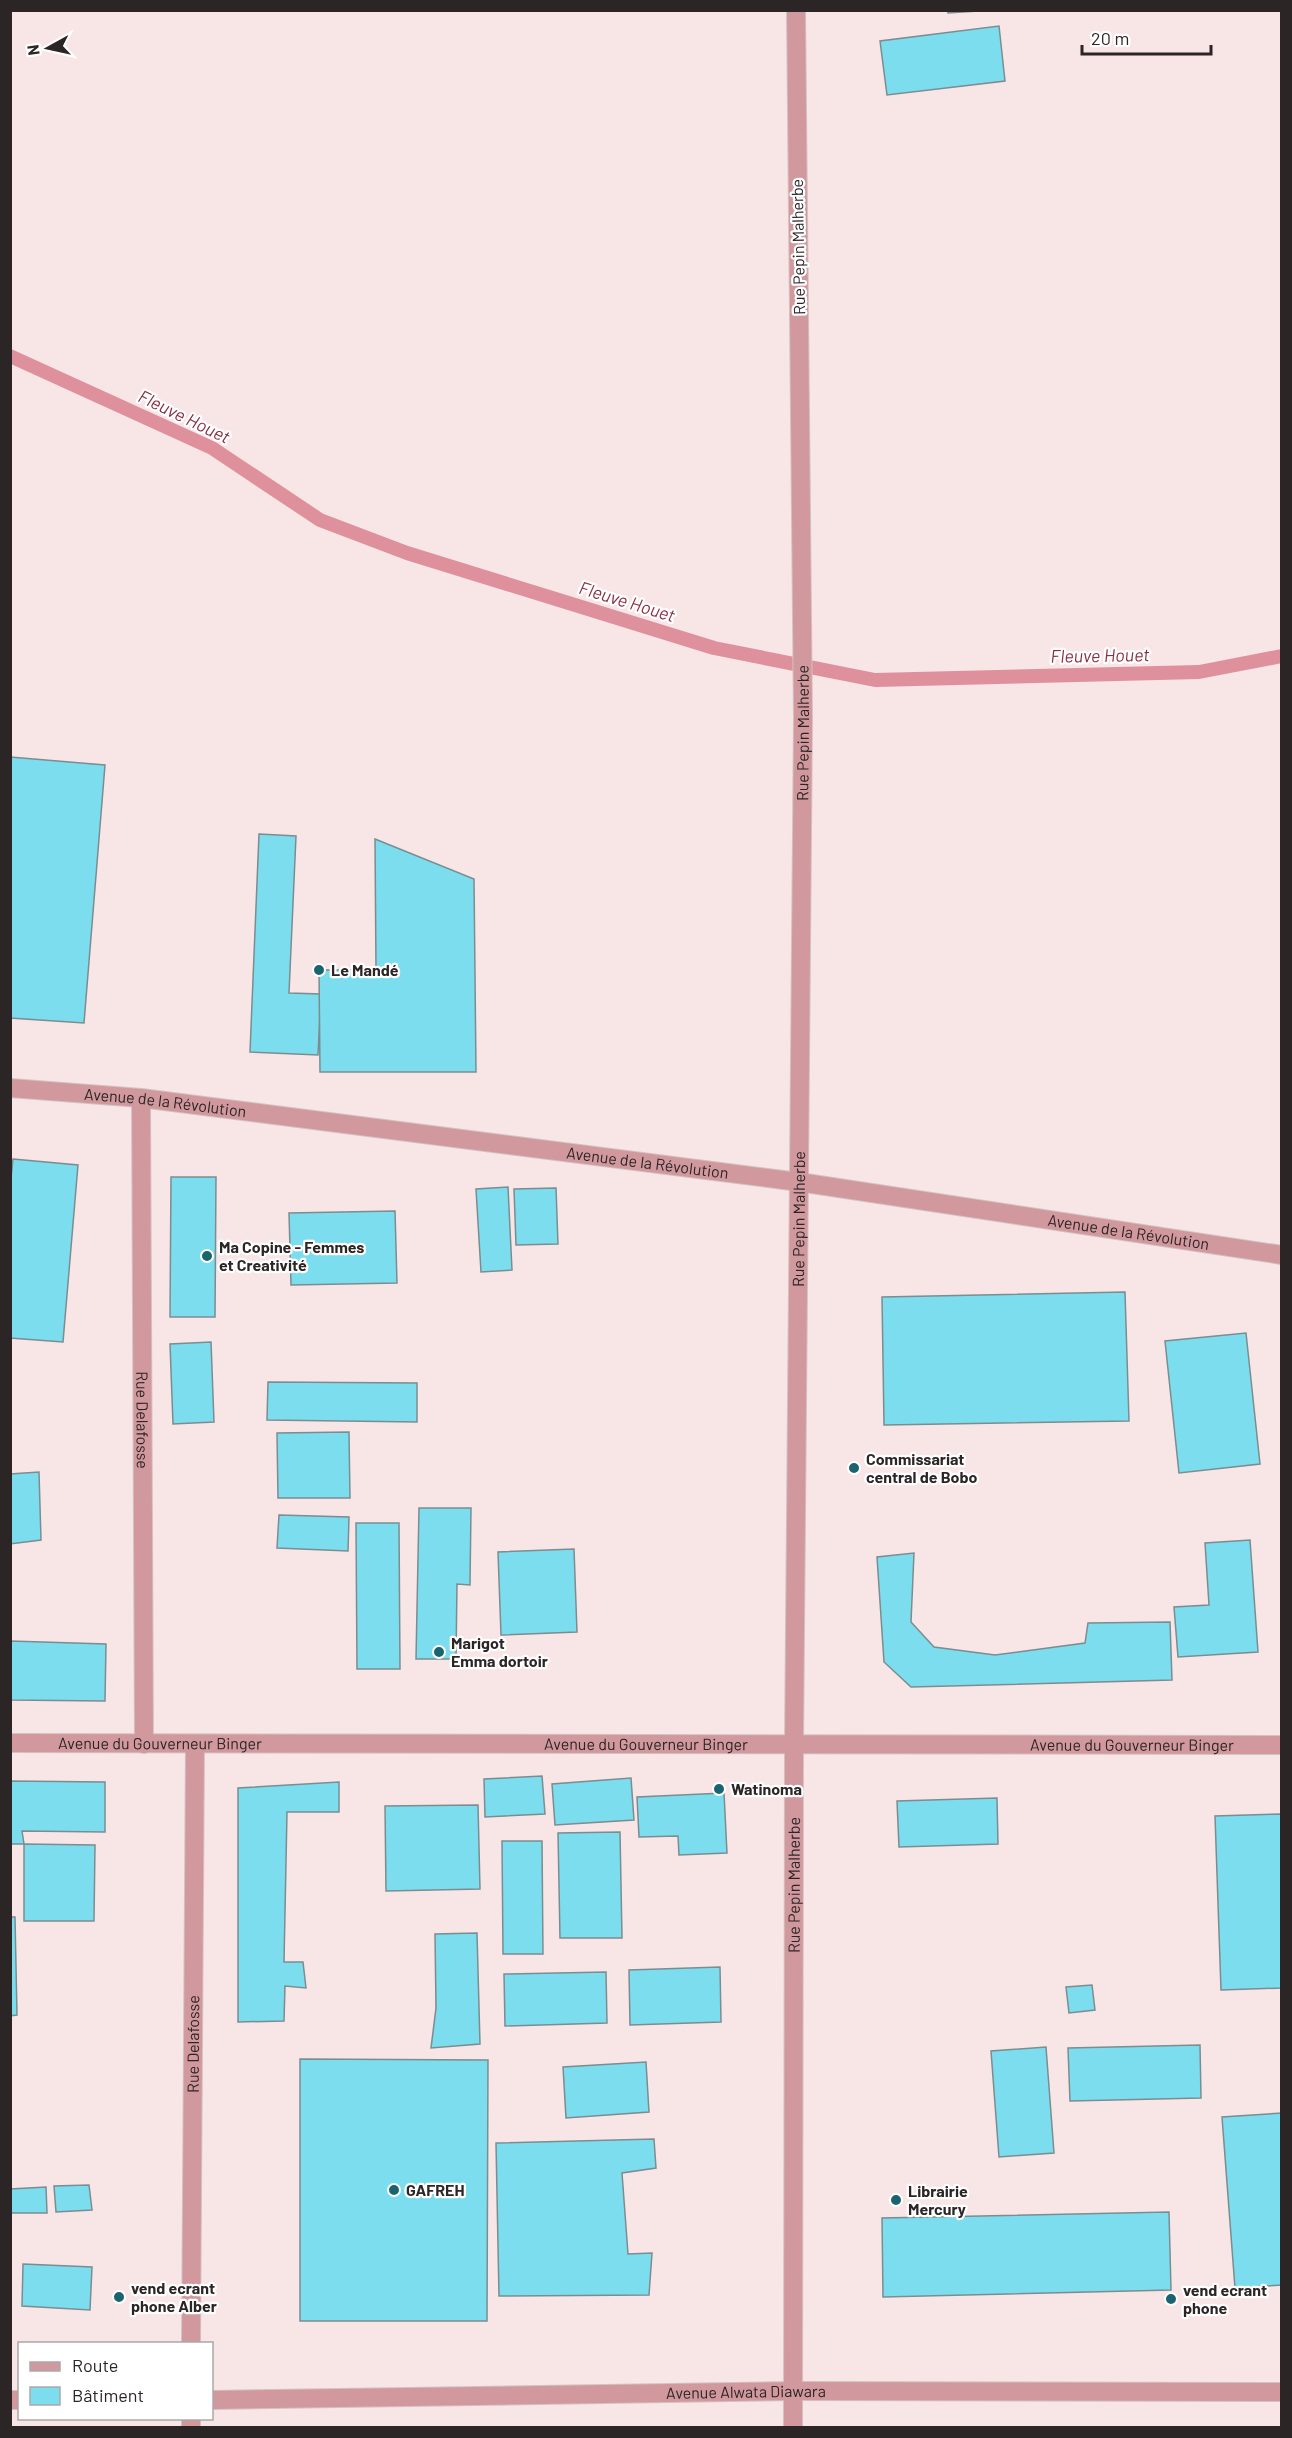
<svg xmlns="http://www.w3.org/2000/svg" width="1292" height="2438" font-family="Barlow,sans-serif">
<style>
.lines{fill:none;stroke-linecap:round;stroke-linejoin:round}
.stream{stroke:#de919c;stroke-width:14}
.building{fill:#7cddee;stroke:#7b8d90;stroke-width:1.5}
.minor-casing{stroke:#d3c2c3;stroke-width:20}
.tertiary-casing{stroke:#d3c2c3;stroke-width:20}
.minor{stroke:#d1989e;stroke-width:18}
.tertiary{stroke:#d1989e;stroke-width:18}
.poi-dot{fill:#19646f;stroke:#fff;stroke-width:2}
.labels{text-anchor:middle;stroke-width:4.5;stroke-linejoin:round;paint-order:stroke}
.street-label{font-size:16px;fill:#2c2526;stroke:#fff}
.poi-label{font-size:16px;font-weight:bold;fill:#2c2526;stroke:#fff;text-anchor:start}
.water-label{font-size:18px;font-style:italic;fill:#8b3043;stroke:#fff}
</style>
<rect width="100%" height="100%" fill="#f8e5e6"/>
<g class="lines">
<path class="stream" d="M10 356 212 448 320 520 407 553 714 648 875 680 1199 672 1282 656"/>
</g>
<g class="building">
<path d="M948 10H994L948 13Z"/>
<path d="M999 26 1005 81 887 95 880 41Z"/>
<path d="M10 757 105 765 84 1023 10 1018Z"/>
<path d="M259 834 296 836 289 993 321 994 318 1055 250 1052Z"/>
<path d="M375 839 474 879 476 1072H320L319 970H376Z"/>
<path d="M13 1159 78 1165 63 1342 10 1338V1188Z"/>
<path d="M171 1177H216L215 1317H170Z"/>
<path d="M508 1187 512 1270 481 1272 476 1189Z"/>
<path d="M556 1188 558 1244 516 1245 514 1189Z"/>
<path d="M395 1211 397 1283 291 1285 289 1213Z"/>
<path d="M1125 1292 1129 1421 884 1425 882 1297Z"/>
<path d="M1246 1333 1260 1464 1179 1473 1165 1341Z"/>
<path d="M211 1342 214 1422 173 1424 170 1344Z"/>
<path d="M268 1382 417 1383V1422L267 1420Z"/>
<path d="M349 1432 350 1498H278L277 1433Z"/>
<path d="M39 1472 41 1540 10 1544V1474Z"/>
<path d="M419 1508H471L470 1585 457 1584 456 1659H416Z"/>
<path d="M279 1515 349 1517 348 1551 277 1548Z"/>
<path d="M356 1523H399L400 1669H357Z"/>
<path d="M1250 1540 1258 1652 1178 1657 1174 1607 1209 1605 1205 1543Z"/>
<path d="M574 1549 577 1632 501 1635 498 1552Z"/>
<path d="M914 1553 911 1622 934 1647 995 1655 1085 1643 1088 1623 1170 1622 1172 1680 911 1687 884 1662 877 1557Z"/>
<path d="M10 1641 106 1644 105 1701 10 1700Z"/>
<path d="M542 1776 545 1814 485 1817 484 1779Z"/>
<path d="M631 1778 634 1820 555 1825 552 1784Z"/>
<path d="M10 1781 105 1782V1832L22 1831 24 1844H10Z"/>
<path d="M339 1782V1812H287L284 1962H303L306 1988 285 1986 284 2021 238 2022V1788Z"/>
<path d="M724 1793 727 1853 679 1855 678 1836 639 1837 637 1797Z"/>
<path d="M997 1798 998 1844 899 1847 897 1801Z"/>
<path d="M478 1805 480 1889 386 1891 385 1806Z"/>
<path d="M1282 1814V1988L1221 1990 1215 1816Z"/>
<path d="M620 1832 622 1938H560L558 1833Z"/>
<path d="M502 1841H542L543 1954H503Z"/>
<path d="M24 1844 95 1845 94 1921H24Z"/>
<path d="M10 1917H15L17 2015 10 2016Z"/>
<path d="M477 1933 480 2044 431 2048 436 2008 435 1934Z"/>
<path d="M720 1967 721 2022 630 2025 629 1970Z"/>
<path d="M606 1972 607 2023 505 2026 504 1974Z"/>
<path d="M1092 1985 1095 2010 1069 2013 1066 1987Z"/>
<path d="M1200 2045 1201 2098 1070 2101 1068 2048Z"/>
<path d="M1046 2047 1054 2153 999 2157 991 2051Z"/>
<path d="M300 2059 488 2060 487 2321H300Z"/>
<path d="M646 2062 649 2112 566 2118 563 2067Z"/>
<path d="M1282 2113V2285L1235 2288 1222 2117Z"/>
<path d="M654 2139 656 2168 622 2173 628 2254 652 2253 649 2295 499 2296 496 2143Z"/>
<path d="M89 2185 92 2210 56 2212 54 2186Z"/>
<path d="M46 2187 47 2213H10V2189Z"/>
<path d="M1169 2212 1171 2290 883 2297 882 2218Z"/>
<path d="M23 2264 92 2267 90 2310 22 2306Z"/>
</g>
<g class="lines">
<defs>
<g id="minor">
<path id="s1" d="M10 1088 141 1098 799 1182 1282 1255"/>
<path id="s2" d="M141 1098 144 1744"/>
<path id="s3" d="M191 2344 195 1744"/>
<path d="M10 2400H20"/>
<path id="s4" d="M212 2400 793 2391 1282 2392"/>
<path d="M191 2418V2428"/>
</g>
<g id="tertiary">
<path id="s5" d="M10 1743 1282 1745"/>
<path id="s6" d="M793 2428 794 1745 803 718 796 10"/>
</g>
</defs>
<use href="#minor" class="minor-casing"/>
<use href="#tertiary" class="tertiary-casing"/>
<use href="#minor" class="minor"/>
<use href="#tertiary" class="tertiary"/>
</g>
<g class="poi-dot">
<circle cx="319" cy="970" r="6"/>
<circle cx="207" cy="1256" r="6"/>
<circle cx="854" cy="1468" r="6"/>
<circle cx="439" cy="1652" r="6"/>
<circle cx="719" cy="1789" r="6"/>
<circle cx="394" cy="2190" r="6"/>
<circle cx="896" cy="2200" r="6"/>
<circle cx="119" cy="2297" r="6"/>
<circle cx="1171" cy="2299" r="6"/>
</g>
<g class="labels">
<g class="street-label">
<text transform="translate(798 247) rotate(-91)" y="6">Rue Pepin Malherbe</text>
<text dy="6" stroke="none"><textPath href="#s6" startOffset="1695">Rue Pepin Malherbe</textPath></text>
<text dy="6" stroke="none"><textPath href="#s1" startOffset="156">Avenue de la Révolution</textPath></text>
<text dy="6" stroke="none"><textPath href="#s1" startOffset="642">Avenue de la Révolution</textPath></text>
<text dy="6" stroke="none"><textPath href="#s6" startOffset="1209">Rue Pepin Malherbe</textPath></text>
<text dy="6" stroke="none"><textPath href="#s1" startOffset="1128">Avenue de la Révolution</textPath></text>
<text dy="6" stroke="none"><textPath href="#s2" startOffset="322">Rue Delafosse</textPath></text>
<text dy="6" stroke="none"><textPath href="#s5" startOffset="150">Avenue du Gouverneur Binger</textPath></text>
<text dy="6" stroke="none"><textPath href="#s5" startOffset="636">Avenue du Gouverneur Binger</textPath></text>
<text dy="6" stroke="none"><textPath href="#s5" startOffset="1122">Avenue du Gouverneur Binger</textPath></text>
<text dy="6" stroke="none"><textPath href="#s6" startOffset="543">Rue Pepin Malherbe</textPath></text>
<text dy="6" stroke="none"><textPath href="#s3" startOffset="300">Rue Delafosse</textPath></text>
<text dy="6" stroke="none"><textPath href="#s4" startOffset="534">Avenue Alwata Diawara</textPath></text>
</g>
<g class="poi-label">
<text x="331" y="976">Le Mandé</text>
<text x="219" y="1253">Ma Copine - Femmes<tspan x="219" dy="18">et Creativité</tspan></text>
<text x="866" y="1465">Commissariat<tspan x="866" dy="18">central de Bobo</tspan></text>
<text x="451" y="1649">Marigot<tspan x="451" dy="18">Emma dortoir</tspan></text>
<text x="731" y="1795">Watinoma</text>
<text x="406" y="2196">GAFREH</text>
<text x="908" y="2197">Librairie<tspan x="908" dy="18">Mercury</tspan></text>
<text x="131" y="2294">vend ecrant<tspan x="131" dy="18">phone Alber</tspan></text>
<text x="1183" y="2296">vend ecrant<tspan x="1183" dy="18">phone</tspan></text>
</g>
<g class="water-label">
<text transform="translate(184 417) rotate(26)" y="6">Fleuve Houet</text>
<text transform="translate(627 602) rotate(17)" y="6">Fleuve Houet</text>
<text transform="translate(1100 656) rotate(-1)" y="6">Fleuve Houet</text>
</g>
</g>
<rect width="1292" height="2438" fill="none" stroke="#2c2526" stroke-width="24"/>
<rect x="18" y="2342" width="195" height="78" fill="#ffffff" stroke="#aba8a8" stroke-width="1.5"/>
<rect x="30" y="2362" width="30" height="9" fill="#d1989e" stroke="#aba8a8" stroke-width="1.5"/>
<text x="72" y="2372" font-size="18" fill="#2c2526">Route</text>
<rect x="30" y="2387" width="30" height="18" fill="#7cddee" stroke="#aba8a8" stroke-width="1.5"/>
<text x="72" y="2402" font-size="18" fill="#2c2526">Bâtiment</text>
<g transform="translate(48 48) rotate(262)" stroke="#ffffff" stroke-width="4.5" paint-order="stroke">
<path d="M0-4.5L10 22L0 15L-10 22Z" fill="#2c2526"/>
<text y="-9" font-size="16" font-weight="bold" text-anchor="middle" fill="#2c2526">N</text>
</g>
<path d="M1082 45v9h129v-9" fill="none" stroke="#2c2526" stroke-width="3"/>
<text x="1091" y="45" font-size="18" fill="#2c2526" stroke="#ffffff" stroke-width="4.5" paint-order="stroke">20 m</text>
</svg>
